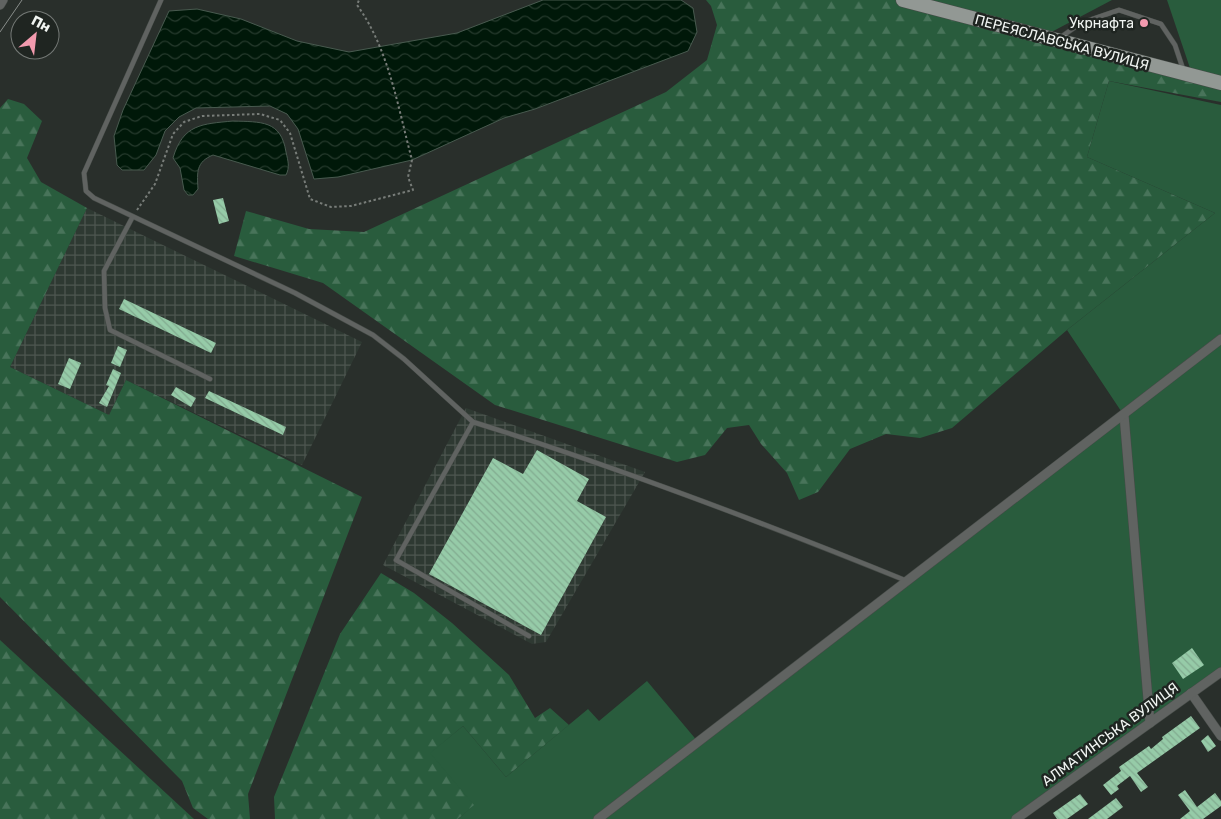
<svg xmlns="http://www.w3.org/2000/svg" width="1221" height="819" font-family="Rubik,sans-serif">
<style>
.industrial{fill:url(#industrial-grid)}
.forest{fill:url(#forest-firs)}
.garden{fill:#295c3d}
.water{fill:url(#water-waves);stroke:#485a4f}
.building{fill:url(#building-back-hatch)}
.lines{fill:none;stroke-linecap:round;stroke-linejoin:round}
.lane-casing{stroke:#454b47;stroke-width:5.5}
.street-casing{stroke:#454b47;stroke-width:10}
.primary-casing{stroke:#454b47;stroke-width:15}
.path{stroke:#787d79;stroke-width:2;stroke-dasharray:2.5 2.5;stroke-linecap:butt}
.lane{stroke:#606361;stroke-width:4.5}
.street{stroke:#606361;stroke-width:9}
.primary{stroke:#929894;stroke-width:14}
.tram{stroke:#888d8a;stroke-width:1}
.poi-dot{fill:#f29aae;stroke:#1f2521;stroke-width:2}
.labels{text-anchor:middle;stroke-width:5;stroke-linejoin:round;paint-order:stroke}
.poi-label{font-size:14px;fill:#f1f5f2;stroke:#1f2521;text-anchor:end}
.street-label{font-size:14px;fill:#f1f5f2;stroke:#1f2521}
</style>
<defs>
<pattern id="industrial-grid" width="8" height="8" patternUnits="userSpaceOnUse" patternTransform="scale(1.25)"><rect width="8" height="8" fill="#2e3932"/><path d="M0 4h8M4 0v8" fill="none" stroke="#4d5650"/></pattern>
<pattern id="forest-firs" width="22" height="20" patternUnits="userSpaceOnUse" patternTransform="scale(1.25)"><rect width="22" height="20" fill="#295c3d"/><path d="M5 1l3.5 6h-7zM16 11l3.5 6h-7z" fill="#48745a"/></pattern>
<pattern id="water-waves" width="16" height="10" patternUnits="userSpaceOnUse" patternTransform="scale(1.25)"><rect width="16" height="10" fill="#001809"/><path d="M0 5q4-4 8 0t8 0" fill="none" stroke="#263a2d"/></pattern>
<pattern id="building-back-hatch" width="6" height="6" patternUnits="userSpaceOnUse" patternTransform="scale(1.25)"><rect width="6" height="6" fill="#96cba8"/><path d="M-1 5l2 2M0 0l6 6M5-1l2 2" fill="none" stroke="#82ab90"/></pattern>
</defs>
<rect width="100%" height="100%" fill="#292f2b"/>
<g class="industrial">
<path d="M87 208 362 342 302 465 126 380 109 415 10 367Z"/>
<path d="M466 408 645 472 546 642 532 644 383 565Z"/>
</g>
<g class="forest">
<path d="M706 0H903L1221 83V102L1109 81 1087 157 1215 213 1067 330 952 428 920 438 886 434 850 449 818 492 799 500 787 473 761 444 749 425 727 428 705 455 677 462 495 405 323 283 234 256 246 211 309 229 364 232 666 92 707 60 717 25 711 6Z"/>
<path d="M8 99 24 104 42 121 27 158 41 182 87 208 10 367 109 415 126 380 362 497 248 794 250 819H208L193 808 182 781 0 597V108Z"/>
<path d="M381 573 414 593 452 623 509 675 535 718 550 708 569 725 506 777 463 726 431 753 475 805 458 819H275L274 797 340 634Z"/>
<path d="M0 640 194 819H0Z"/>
</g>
<g class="garden">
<path d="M903 0H1112L1042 37Z"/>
<path d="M1167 0H1221V83L1193 77Z"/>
<path d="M1109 81 1221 105V672L1016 819H458L474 805 430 753 463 726 506 777 588 709 599 721 647 681 699 743 1123 414 1067 330 1215 213 1087 157Z"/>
</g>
<g class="water">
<path d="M543 0H681L693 8 697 32 688 51 535 109 504 118 412 160 338 177 314 179 298 129 287 114 270 106 196 108 179 117 165 131 156 155 144 170H122L117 165 114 136 123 110 169 11 197 9 241 19 297 41 349 52 457 33Z"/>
<path d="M233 121C261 122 281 120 286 152 288 161 290 167 286 175H280L213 155C196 162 197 172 198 189L193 195H188L184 190 180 168 173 158C183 124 202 124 233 121Z"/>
</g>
<g class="building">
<path d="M223 198 229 221 219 224 213 200Z"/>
<path d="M124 299 216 343 211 353 119 309Z"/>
<path d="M118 346 127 350 120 367 111 363Z"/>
<path d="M69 358 81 363 70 389 58 384Z"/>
<path d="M113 369 121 373 107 407 99 403 109 386 106 385Z"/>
<path d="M176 387 196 398 191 407 171 395Z"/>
<path d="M209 391 286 427 283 435 205 398Z"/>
<path d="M537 450 589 479 577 501 606 517 541 635 429 574 493 458 523 474Z"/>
<path d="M1192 648 1204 665 1183 679 1172 663Z"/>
<path d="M1191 716 1200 728 1137 773 1148 787 1141 792 1130 776 1117 786 1119 789 1111 795 1103 785 1121 771 1119 767 1149 746 1151 749 1163 739 1162 737Z"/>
<path d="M1208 735 1216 746 1208 752 1201 741Z"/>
<path d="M1185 790 1197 807 1215 793 1221 801V806L1203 819H1180L1190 811 1178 795Z"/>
<path d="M1080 794 1088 804 1067 819H1057L1053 813Z"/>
<path d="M1116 798 1123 807 1107 819H1088Z"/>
</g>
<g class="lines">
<defs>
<g id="lane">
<path d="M161 0 84 173 86 191 94 198 295 293 373 335 404 359 473 422"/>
<path d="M1061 37 1081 23 1119 10 1161 24 1175 45 1183 69"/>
<path d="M132 218 104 271 105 308 110 330 210 379"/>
<path d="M529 636 396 560 473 422C621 468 764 523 907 581"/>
</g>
<g id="street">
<path d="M0 5 3 0"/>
<path d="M1124 415 1150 723"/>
<path d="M1191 693 1221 736"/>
<path d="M598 819 1221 339"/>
<path d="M1016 819 1221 672"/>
</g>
<path id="primary" d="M903 0 1221 83"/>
</defs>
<use href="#lane" class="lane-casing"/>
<use href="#street" class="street-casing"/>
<use href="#primary" class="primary-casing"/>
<path class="path" d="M137 210 155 184 173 134 184 122 202 116 260 114 280 120 290 133 310 199 331 207 351 206 413 190 408 177 412 160C398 108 389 49 357 5L359 0"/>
<use href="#lane" class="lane"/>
<use href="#street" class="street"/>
<use href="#primary" class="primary"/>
<path class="tram" d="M0 32 22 0"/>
</g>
<circle class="poi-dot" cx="1144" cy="23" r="5"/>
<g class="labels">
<g class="poi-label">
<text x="1134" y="28">Укрнафта</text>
</g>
<g class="street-label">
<text transform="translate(1062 42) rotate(15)" y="5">ПЕРЕЯСЛАВСЬКА ВУЛИЦЯ</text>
<text transform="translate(1110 734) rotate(-36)" y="5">АЛМАТИНСЬКА ВУЛИЦЯ</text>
</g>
</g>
<g transform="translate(35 35) rotate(28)"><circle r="24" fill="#1f2521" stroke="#737875"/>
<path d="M0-4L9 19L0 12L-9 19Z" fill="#f29aae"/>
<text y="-8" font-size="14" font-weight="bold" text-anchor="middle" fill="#f1f5f2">Пн</text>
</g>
</svg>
